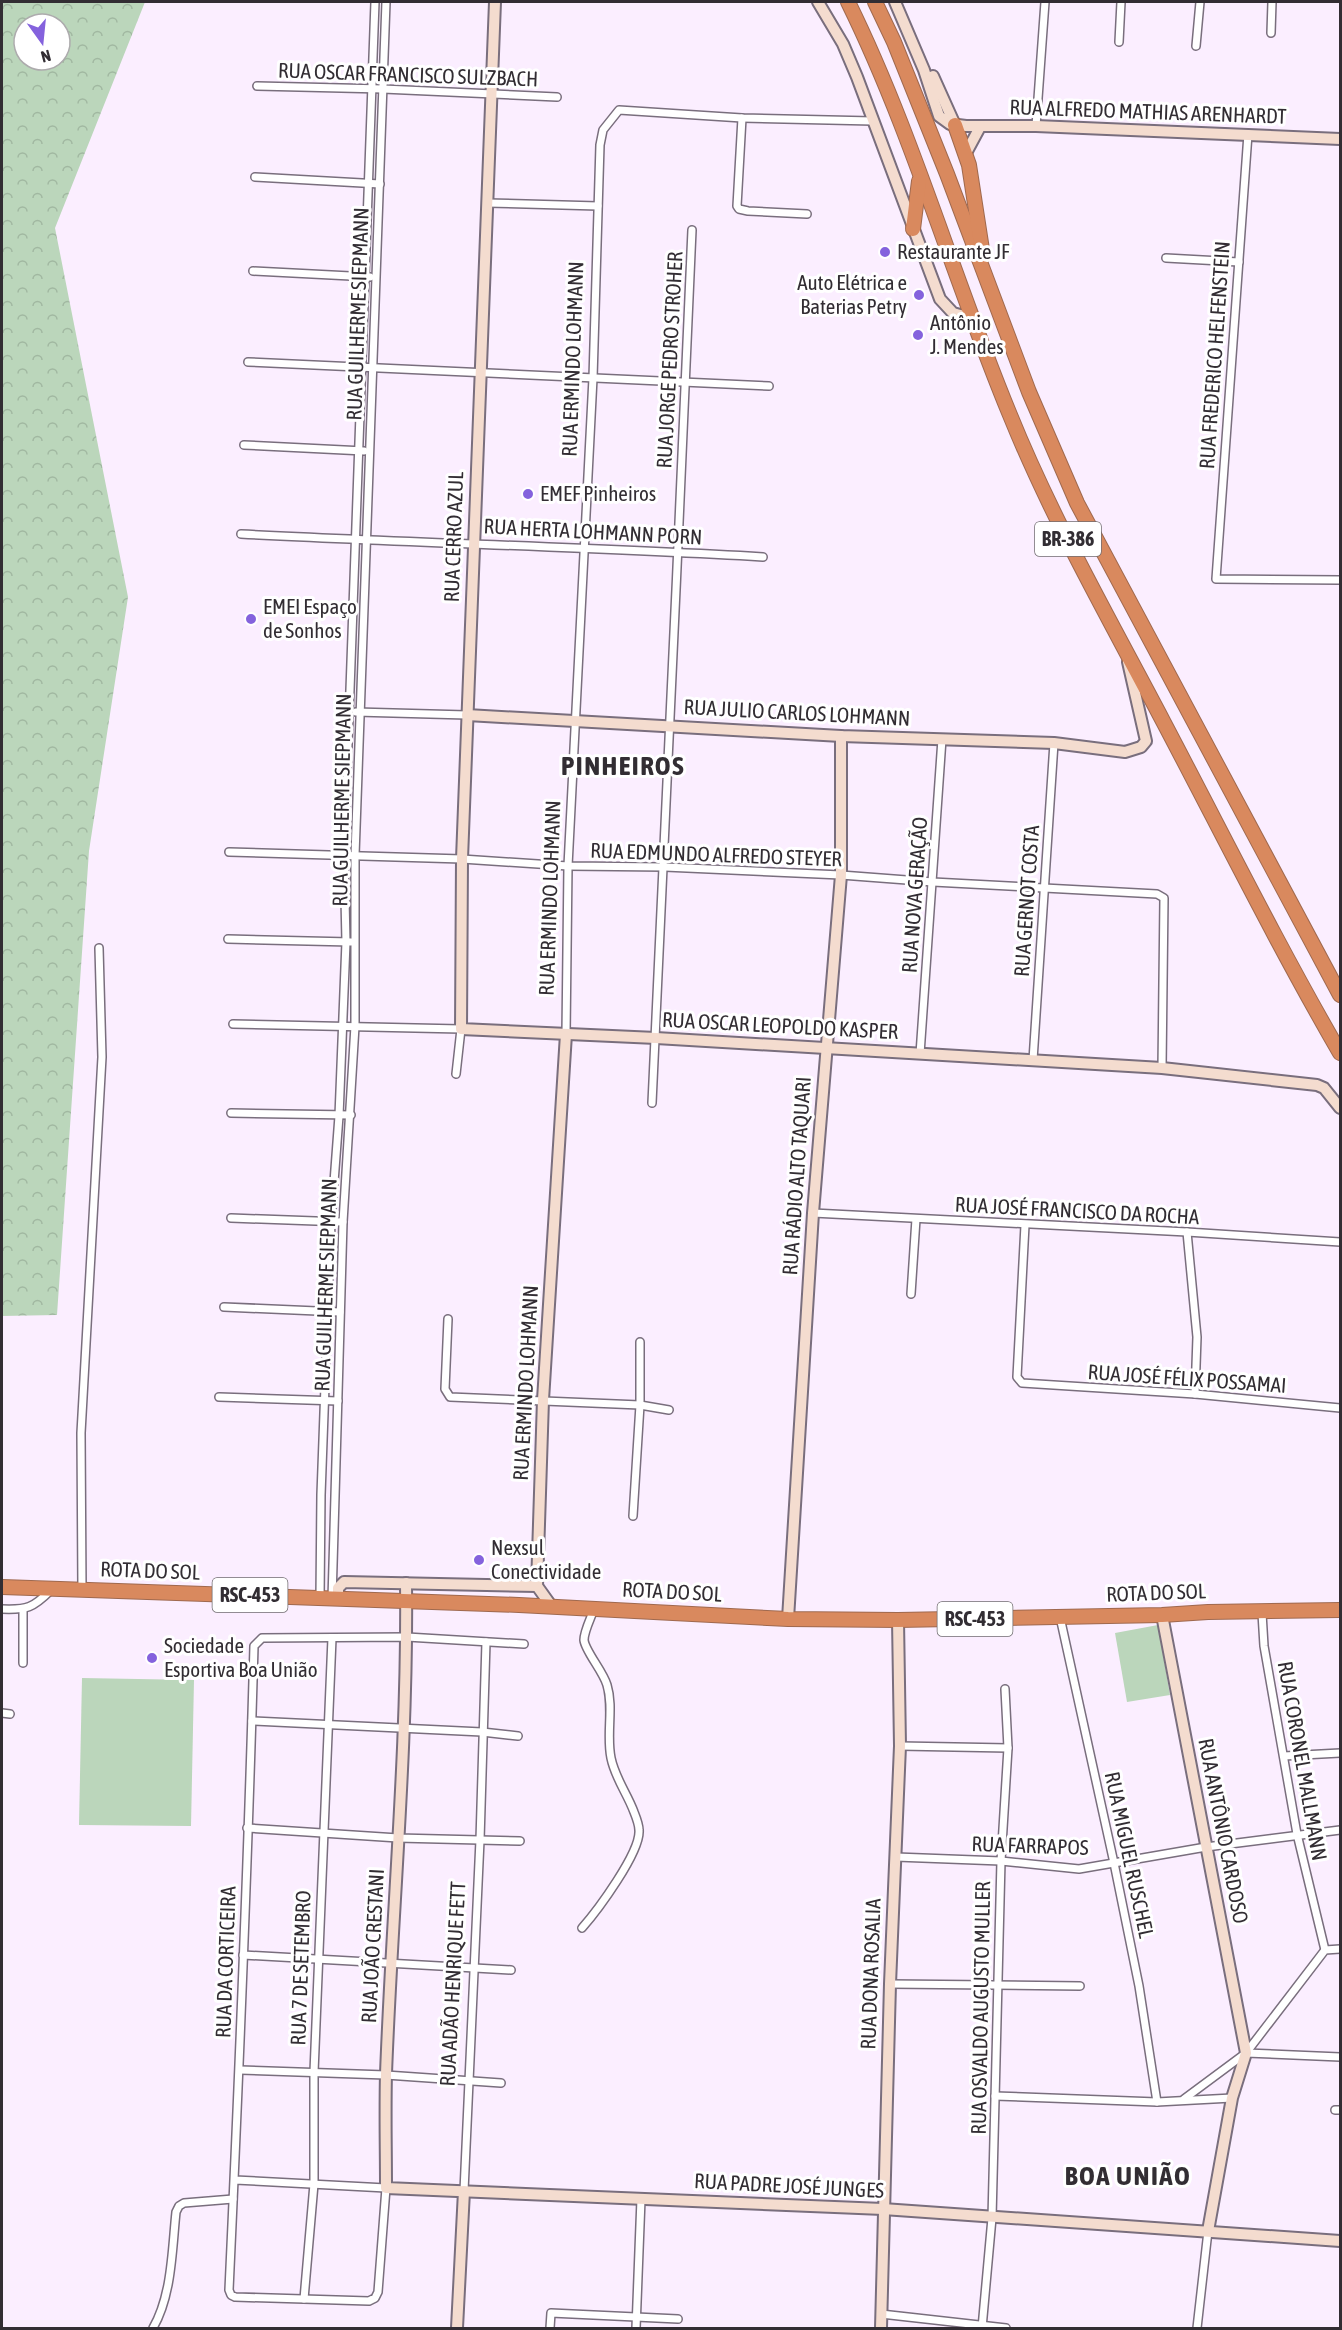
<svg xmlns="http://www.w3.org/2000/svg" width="1342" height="2330" font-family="'Asap Condensed',sans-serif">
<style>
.forest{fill:url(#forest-crowns);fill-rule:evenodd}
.park{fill:#bbd6bb}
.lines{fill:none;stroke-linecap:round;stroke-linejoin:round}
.street-casing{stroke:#796e7d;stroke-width:10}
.secondary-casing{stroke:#796e7d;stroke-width:14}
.highway-casing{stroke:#9f694f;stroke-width:16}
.street{stroke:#fff;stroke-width:7}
.secondary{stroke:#f4dccf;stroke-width:10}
.highway{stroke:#d9895e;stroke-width:14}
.poi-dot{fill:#8462dd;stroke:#fff;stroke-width:2}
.labels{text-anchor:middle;stroke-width:6;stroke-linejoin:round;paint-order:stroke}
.shield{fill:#fff;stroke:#706c70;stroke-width:1.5}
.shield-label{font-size:20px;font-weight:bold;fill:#322d33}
.street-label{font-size:21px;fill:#322d33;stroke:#fff}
.poi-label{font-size:21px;fill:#322d33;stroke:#fff;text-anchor:start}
.district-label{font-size:27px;font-weight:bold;letter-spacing:1.5px;fill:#322d33;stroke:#fff}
</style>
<defs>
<pattern id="forest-crowns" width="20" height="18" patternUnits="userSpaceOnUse" patternTransform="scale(1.5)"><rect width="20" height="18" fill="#bbd6bb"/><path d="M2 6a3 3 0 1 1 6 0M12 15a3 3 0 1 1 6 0" fill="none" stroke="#a1b8a1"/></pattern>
</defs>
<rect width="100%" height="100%" fill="#fbeeff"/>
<path class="forest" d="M2 2H145L55 228 128 597 89 851 57 1315 2 1316ZM24 24H60V60H24Z"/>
<g class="park">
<path d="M1158 1625 1170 1695 1127 1702 1115 1633Z"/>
<path d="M82 1678 194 1680 191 1826 79 1825Z"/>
</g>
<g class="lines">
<defs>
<g id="street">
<path d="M1271 33 1272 2"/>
<path d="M1119 42 1121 2"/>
<path d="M1196 46 1200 2"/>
<path d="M257 86 383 89 557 97"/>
<path d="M742 118 737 206 739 209 748 211 807 214"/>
<path d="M1036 126 1045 2"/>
<path d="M1248 134 1216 579 1340 580"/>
<path d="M255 177 380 184"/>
<path d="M487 203 598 206"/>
<path d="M1166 258 1239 262"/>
<path d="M253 271 370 277"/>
<path d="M248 362 769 386"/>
<path d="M244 445 364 451"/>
<path d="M241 534C415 543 589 547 763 557"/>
<path d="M356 712 467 715"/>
<path d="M229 852 462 859 568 866 665 867 841 875 933 882 1157 894 1164 898 1162 1068"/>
<path d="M228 939 351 942"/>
<path d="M233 1024 461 1029 456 1074"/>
<path d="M566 1034 568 866 593 378 600 145 603 130 619 110 742 118 873 121"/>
<path d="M920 1054 942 739"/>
<path d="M1033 1060 1054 743"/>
<path d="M652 1103C668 812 678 521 692 230"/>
<path d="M231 1113 351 1115"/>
<path d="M813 1213 1187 1232 1340 1242"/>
<path d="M231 1218 343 1222"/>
<path d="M1025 1225 1017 1377 1022 1383 1195 1394 1340 1408"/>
<path d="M1187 1232 1197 1337 1195 1394"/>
<path d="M911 1294 916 1219"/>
<path d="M224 1307 340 1312"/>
<path d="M448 1319 445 1389 450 1397 640 1405 669 1410"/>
<path d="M219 1397 338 1401"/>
<path d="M633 1516 640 1405V1342"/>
<path d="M82 1589 81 1433 102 1057 99 948"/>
<path d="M320 1598 321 1495 331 1222 339 1116 346 942 344 855 375 2"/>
<path d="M332 1599 343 1222 355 1026V855L386 2"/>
<path d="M2 1609C27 1610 33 1608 51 1590"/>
<path d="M23 1610V1663"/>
<path d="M1262 1613 1264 1646 1297 1834 1325 1950"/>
<path d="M1060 1617 1114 1863 1139 1986 1157 2102"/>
<path d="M2 1713 10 1714"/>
<path d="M252 1721 482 1732 518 1736"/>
<path d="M900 1746 1008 1748"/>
<path d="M1284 1756 1340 1753"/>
<path d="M247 1828 398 1838 520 1841"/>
<path d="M896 1857 1001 1861 1079 1869 1206 1847 1340 1830"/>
<path d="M582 1928C597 1911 641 1852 639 1830 639 1825 636 1817 634 1812 627 1793 615 1778 611 1758 606 1734 614 1708 607 1685 603 1671 585 1651 584 1640 584 1631 591 1618 594 1609"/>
<path d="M243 1955 511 1970"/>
<path d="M890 1984 1080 1986"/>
<path d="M1246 2053 1340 2057"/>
<path d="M240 2070 386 2075 501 2083"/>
<path d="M995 2096 1157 2102 1232 2098"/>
<path d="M1184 2099 1246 2053 1325 1950 1340 1949"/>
<path d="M1335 2110H1340"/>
<path d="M235 2180 386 2188 378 2292 375 2298 369 2301 235 2297 231 2295 229 2290C239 2075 248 1861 254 1646L262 1638 407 1637 524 1644"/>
<path d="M464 2191 480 1840 486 1642"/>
<path d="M304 2299 314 2184V2072L332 1638"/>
<path d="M881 2314 1006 2328"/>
<path d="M153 2328C172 2295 172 2250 176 2212L179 2206 184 2203 233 2199"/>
<path d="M550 2328 551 2313 678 2319"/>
<path d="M636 2328 641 2199"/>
<path d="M982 2328 992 2218 1001 1861 1008 1748 1005 1689"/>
<path d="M1197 2328 1208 2231"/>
</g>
<g id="secondary">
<path d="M495 2 462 859 461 1029 656 1038 1162 1068 1317 1085 1324 1088 1340 1108"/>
<path d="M818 2 843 44 857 77 940 299 953 313 971 318"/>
<path d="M895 2 924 70 939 116 950 124 966 126H1036L1340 139"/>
<path d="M933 76 955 125"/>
<path d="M966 153 980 127"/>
<path d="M467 715 841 736 1054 743 1125 752 1141 747 1146 741 1128 662"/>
<path d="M406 1583C408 1747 392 1911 386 2074 385 2112 386 2150 386 2188L883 2209 1340 2241"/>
<path d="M537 1586 543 1400 566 1034"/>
<path d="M537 1586 552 1607"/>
<path d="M338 1599V1588L344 1582 537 1586"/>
<path d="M1162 1615 1246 2053 1232 2098 1208 2231"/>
<path d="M788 1619 813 1213 841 875V736"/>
<path d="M457 2328 464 2191"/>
<path d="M881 2328 890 1984 900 1746 898 1620"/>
</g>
<g id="highway">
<path d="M848 2C913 134 953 278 1010 415 1053 521 1111 622 1164 723 1222 833 1278 946 1340 1053"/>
<path d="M875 2 894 42 947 174 1029 392 1077 503 1340 995"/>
<path d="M955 125 969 165 983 256"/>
<path d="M913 229 919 181"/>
<path d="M2 1587 519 1605 788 1619 898 1620 1162 1615 1208 1612 1340 1610"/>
</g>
</defs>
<use href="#street" class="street-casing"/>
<use href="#secondary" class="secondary-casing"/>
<use href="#highway" class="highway-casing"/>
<use href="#street" class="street"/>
<use href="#secondary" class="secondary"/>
<use href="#highway" class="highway"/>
</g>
<g class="poi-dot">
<circle cx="885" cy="252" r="6"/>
<circle cx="919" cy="295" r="6"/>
<circle cx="918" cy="335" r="6"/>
<circle cx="528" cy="494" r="6"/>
<circle cx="251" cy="619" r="6"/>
<circle cx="479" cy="1560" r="6"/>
<circle cx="152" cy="1658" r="6"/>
</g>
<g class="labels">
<g class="shield">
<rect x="1035" y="522" width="66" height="34" rx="4.5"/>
<rect x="212.5" y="1578" width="75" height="34" rx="4.5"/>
<rect x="937.5" y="1602" width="75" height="34" rx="4.5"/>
</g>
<g class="shield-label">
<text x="1068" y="546">BR-386</text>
<text x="250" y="1602">RSC-453</text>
<text x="975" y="1626">RSC-453</text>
</g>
<g class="street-label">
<text transform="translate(408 75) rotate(2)" y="7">RUA OSCAR FRANCISCO SULZBACH</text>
<text transform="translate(1148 112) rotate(2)" y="7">RUA ALFREDO MATHIAS ARENHARDT</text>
<text transform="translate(358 314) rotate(-88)" y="7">RUA GUILHERME SIEPMANN</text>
<text transform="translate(1215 355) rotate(-86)" y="7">RUA FREDERICO HELFENSTEIN</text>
<text transform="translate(573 359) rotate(-88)" y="7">RUA ERMINDO LOHMANN</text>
<text transform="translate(670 360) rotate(-87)" y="7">RUA JORGE PEDRO STROHER</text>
<text transform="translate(593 532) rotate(3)" y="7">RUA HERTA LOHMANN PORN</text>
<text transform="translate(454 537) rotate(-88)" y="7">RUA CERRO AZUL</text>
<text transform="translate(797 713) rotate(3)" y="7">RUA JULIO CARLOS LOHMANN</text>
<text transform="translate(342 800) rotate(-89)" y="7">RUA GUILHERME SIEPMANN</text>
<text transform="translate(716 855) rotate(2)" y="7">RUA EDMUNDO ALFREDO STEYER</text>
<text transform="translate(915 895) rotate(-86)" y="7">RUA NOVA GERAÇÃO</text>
<text transform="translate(550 898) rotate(-88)" y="7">RUA ERMINDO LOHMANN</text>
<text transform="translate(1027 901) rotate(-86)" y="7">RUA GERNOT COSTA</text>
<text transform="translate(780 1026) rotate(3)" y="7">RUA OSCAR LEOPOLDO KASPER</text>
<text transform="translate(797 1176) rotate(-86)" y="7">RUA RÁDIO ALTO TAQUARI</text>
<text transform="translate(1077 1211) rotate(3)" y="7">RUA JOSÉ FRANCISCO DA ROCHA</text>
<text transform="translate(326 1285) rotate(-88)" y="7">RUA GUILHERME SIEPMANN</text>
<text transform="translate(1187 1379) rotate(4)" y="7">RUA JOSÉ FÉLIX POSSAMAI</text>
<text transform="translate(526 1383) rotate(-87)" y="7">RUA ERMINDO LOHMANN</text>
<text transform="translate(150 1571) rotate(2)" y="7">ROTA DO SOL</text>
<text transform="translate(672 1592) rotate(3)" y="7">ROTA DO SOL</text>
<text transform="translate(1156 1593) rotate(-2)" y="7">ROTA DO SOL</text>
<text transform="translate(1302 1761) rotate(80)" y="7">RUA CORONEL MALLMANN</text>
<text transform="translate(1223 1831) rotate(79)" y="7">RUA ANTÔNIO CARDOSO</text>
<text transform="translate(1030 1846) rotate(2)" y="7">RUA FARRAPOS</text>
<text transform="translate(1129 1855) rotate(78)" y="7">RUA MIGUEL RUSCHEL</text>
<text transform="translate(373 1946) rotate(-87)" y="7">RUA JOÃO CRESTANI</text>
<text transform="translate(226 1962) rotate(-88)" y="7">RUA DA CORTICEIRA</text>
<text transform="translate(301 1968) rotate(-88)" y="7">RUA 7 DE SETEMBRO</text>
<text transform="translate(871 1974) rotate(-88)" y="7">RUA DONA ROSALIA</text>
<text transform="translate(453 1984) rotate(-87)" y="7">RUA ADÃO HENRIQUE FETT</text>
<text transform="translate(981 2008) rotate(-89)" y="7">RUA OSVALDO AUGUSTO MULLER</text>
<text transform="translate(789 2186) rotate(3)" y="7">RUA PADRE JOSÉ JUNGES</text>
</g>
<g class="poi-label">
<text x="897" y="259">Restaurante JF</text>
<text x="907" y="290" text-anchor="end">Auto Elétrica e<tspan x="907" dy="24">Baterias Petry</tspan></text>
<text x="930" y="330">Antônio<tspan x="930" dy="24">J. Mendes</tspan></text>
<text x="540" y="501">EMEF Pinheiros</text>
<text x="263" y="614">EMEI Espaço<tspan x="263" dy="24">de Sonhos</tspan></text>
<text x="491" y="1555">Nexsul<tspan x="491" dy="24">Conectividade</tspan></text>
<text x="164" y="1653">Sociedade<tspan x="164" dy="24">Esportiva Boa União</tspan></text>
</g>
<g class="district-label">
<text x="623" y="775">PINHEIROS</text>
<text x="1128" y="2185">BOA UNIÃO</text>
</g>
</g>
<rect width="1342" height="2330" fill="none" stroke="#322d33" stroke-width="6"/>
<g transform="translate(42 42) rotate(165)"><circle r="28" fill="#ffffff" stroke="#adabad" stroke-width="1.5"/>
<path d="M0-4.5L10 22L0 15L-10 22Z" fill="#8462dd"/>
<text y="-9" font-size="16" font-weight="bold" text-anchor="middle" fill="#322d33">N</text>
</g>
</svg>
